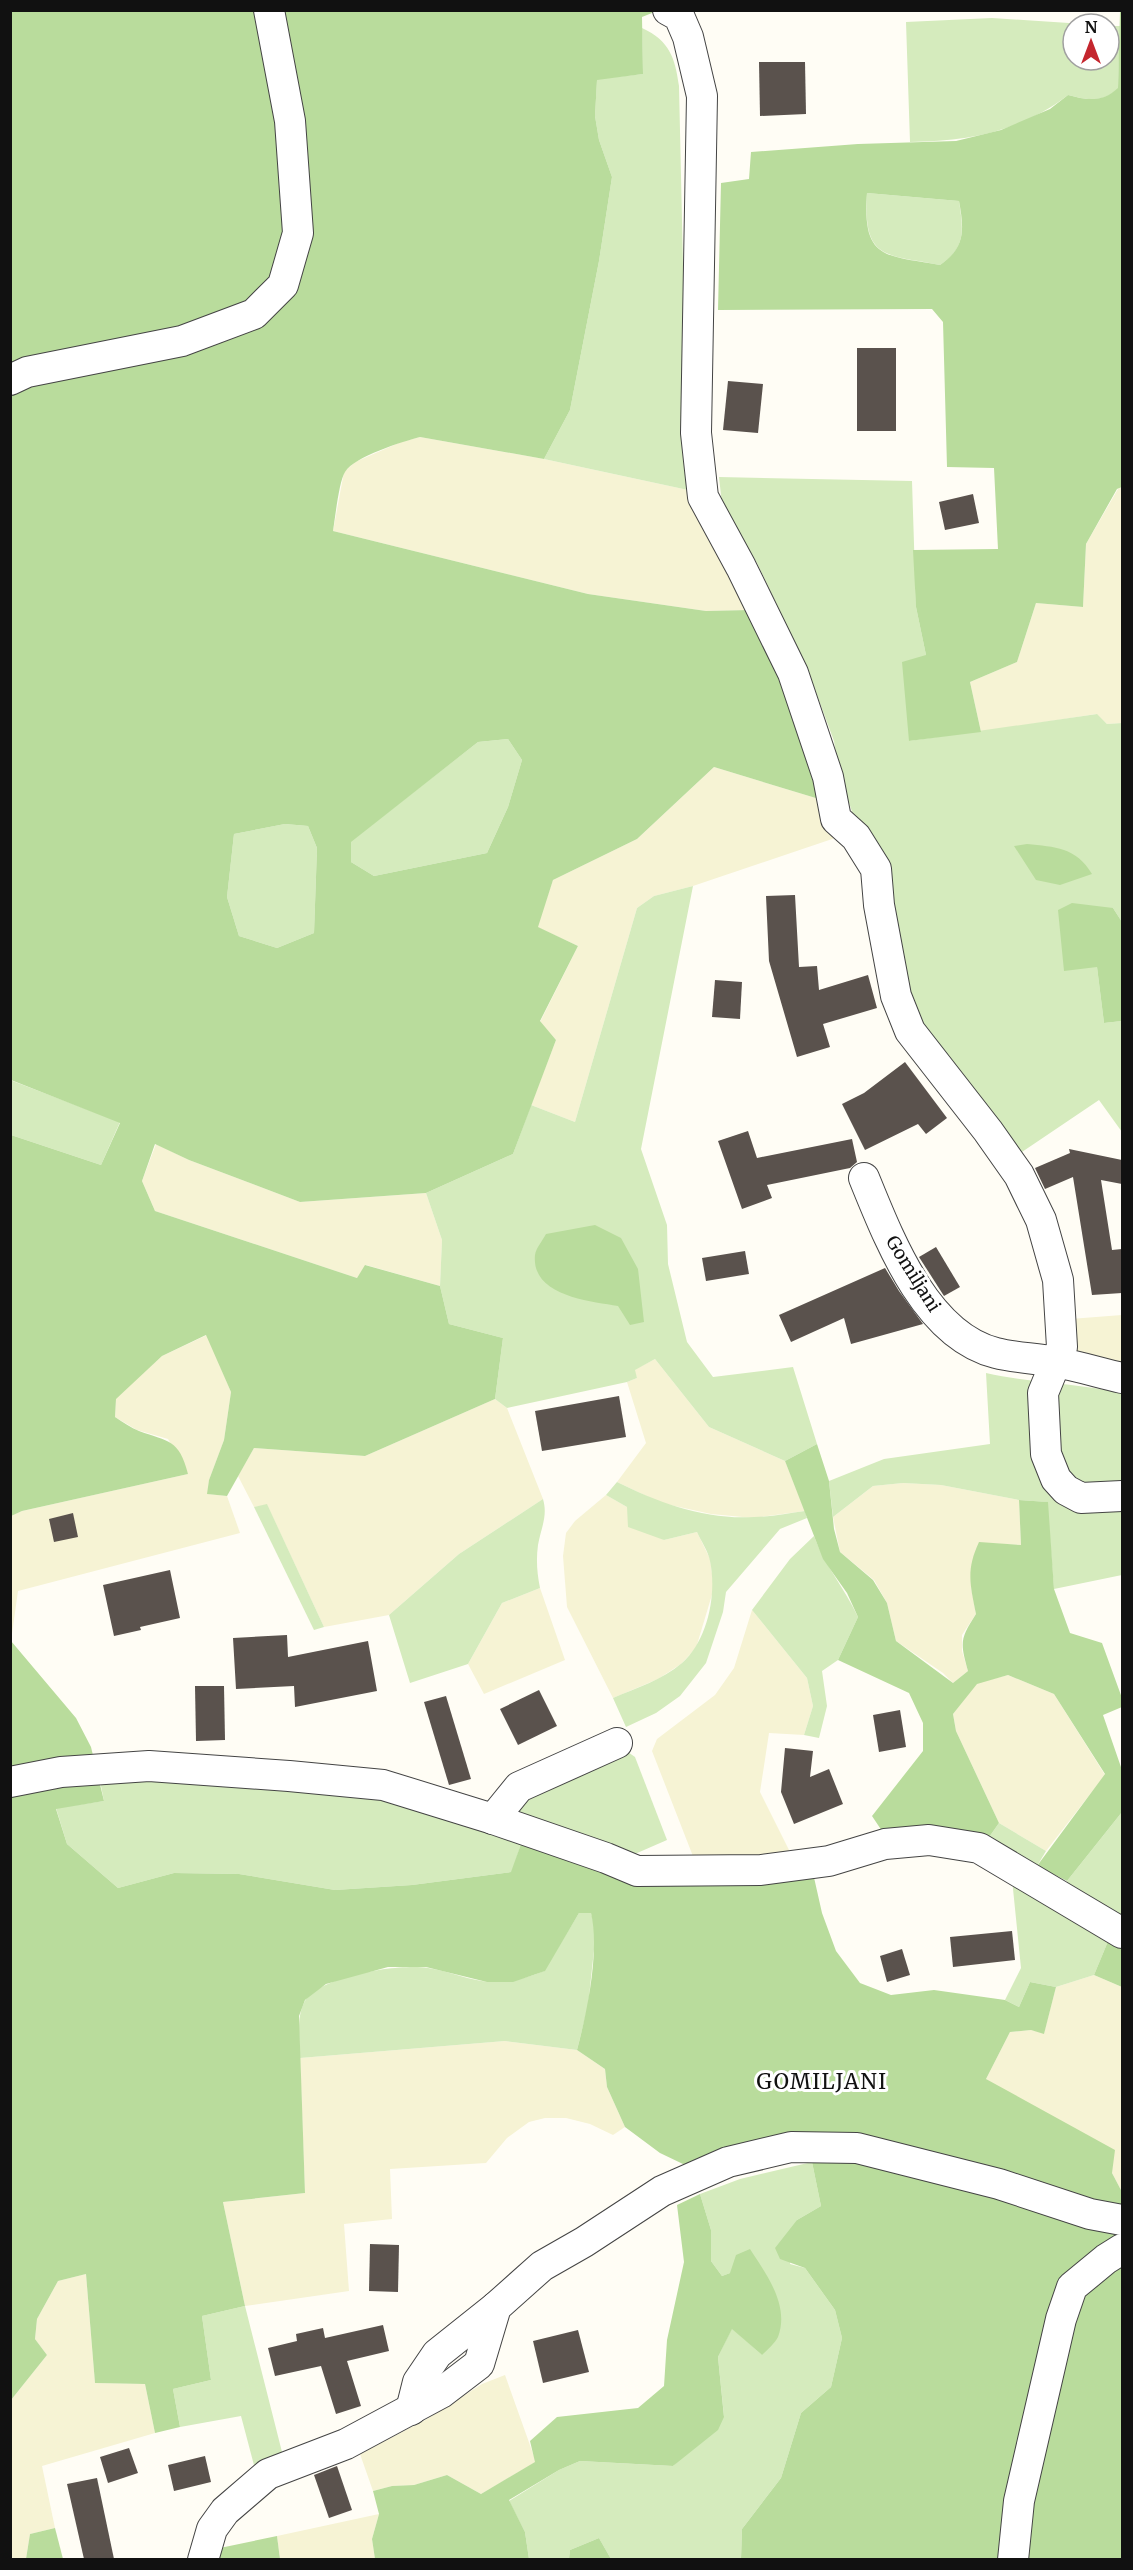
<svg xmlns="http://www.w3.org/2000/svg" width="1133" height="2570" font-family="Merriweather,serif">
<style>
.farmland{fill:#f6f3d4}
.green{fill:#d5ebbd}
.forest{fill:#b9dc9c;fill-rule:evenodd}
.building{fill:#5a524d}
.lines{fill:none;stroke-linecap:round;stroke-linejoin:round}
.minor-casing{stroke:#444;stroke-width:32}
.minor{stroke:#fff;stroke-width:30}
.labels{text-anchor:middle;stroke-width:6;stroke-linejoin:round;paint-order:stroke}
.street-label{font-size:18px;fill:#111;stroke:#fff}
.quarter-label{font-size:21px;letter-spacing:1.5px;fill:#111;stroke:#fff}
</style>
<rect width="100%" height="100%" fill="#fffdf5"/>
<g class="farmland">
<path d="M420 437 544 459 688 490 749 610 706 611 588 594 333 531 344 472 355 462 401 442Z"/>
<path d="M1122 487V723L1107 724 1096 714 981 732 970 682 1017 662 1036 603 1083 607 1086 544 1118 489Z"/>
<path d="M714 767 819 799 841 836 693 886 654 896 637 908 575 1122 531 1105 556 1040 540 1022 578 946 537 927 553 880 637 839Z"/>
<path d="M156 1144 189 1160 300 1202 426 1193 442 1240 440 1286 366 1265 357 1278 155 1211 142 1181Z"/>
<path d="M1122 1315V1369L1078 1357 1074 1347 1070 1319Z"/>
<path d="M207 1335 231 1392 224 1440 209 1480 208 1494 227 1496 240 1533 18 1591 11 1641 10 1516 22 1511 188 1474 168 1439 137 1430 115 1417 116 1398 162 1356Z"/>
<path d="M655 1359 709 1427 785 1461 805 1511 753 1518 711 1514 661 1503 617 1482 646 1443 627 1382 637 1378 634 1370Z"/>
<path d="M495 1399 507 1408 543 1499 459 1554 389 1615 324 1627 267 1505 254 1507 238 1476 254 1448 365 1456Z"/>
<path d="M903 1483 941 1485 1019 1500 1021 1545 979 1543 971 1587 976 1614 962 1635V1651L968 1671 953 1683 943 1673 896 1641 887 1603 874 1580 840 1552 833 1517 873 1486Z"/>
<path d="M606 1495 627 1507 664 1540 697 1532 710 1559 714 1588 696 1648 681 1664 658 1679 613 1698 567 1607 563 1556 566 1533 575 1521Z"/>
<path d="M540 1588 565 1660 484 1694 468 1664 502 1603Z"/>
<path d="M752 1610 807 1678 813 1706 804 1735 769 1733 760 1792 793 1858 696 1864 652 1751 657 1739 715 1695 734 1668Z"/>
<path d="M1008 1675 1054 1694 1105 1775 1046 1851 999 1823 956 1731 953 1714 977 1683Z"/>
<path d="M1094 1975 1122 1987V2192L1112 2173 986 2079 1010 2032 1031 2030 1044 2033 1056 1987Z"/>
<path d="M505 2041 577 2050 605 2069 607 2087 625 2127 613 2135 590 2124 566 2118H545L529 2122 507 2138 486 2163 390 2169 392 2219 344 2224 349 2291 245 2306 223 2202 305 2193 300 2058Z"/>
<path d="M86 2274 95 2383 145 2384 155 2433 42 2466 55 2528 30 2534 26 2559 11 2560V2400L47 2355 35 2339 37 2319 58 2281Z"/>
<path d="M505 2375 536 2462 481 2494 447 2475 414 2485 392 2486 373 2491 360 2454 427 2419 482 2384Z"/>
<path d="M379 2514 372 2539 375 2559H280L277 2536Z"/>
</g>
<g class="green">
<path d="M992 18 1084 24H1073V60H1109V26H1120L1118 89C1102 103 1087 100 1068 95 1020 132 969 141 910 142L906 22Z"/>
<path d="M642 28C670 41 675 58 679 86L688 490 544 459 570 410 599 261 612 177 599 140 595 116 597 79 643 74Z"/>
<path d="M867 193 959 201C963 229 967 247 940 265 884 254 863 260 867 193Z"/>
<path d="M719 477 912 481 916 607 926 655 909 741 1097 714 1107 724 1122 723V922L1113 908 1097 967 1104 1023 1122 1021V1132L1099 1100 1016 1156C987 1116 954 1076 928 1034 905 998 884 904 890 862L854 817 839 775 834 741 807 668 757 563 722 504Z"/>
<path d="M508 739 522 760 508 807 487 853 374 876 351 862V841L478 742Z"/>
<path d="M285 824 308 826 317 848 314 933 277 948 239 936 227 897 234 834Z"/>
<path d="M693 886 641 1149 667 1225 668 1264 687 1342 713 1377 793 1367 817 1444 785 1461 709 1427 655 1359 635 1370 637 1378 627 1382 507 1408 495 1399 503 1338 449 1324 440 1286 442 1240 426 1193 513 1154 531 1105 575 1122 637 908 654 896Z"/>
<path d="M10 1080 120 1122 101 1165 11 1135Z"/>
<path d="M986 1373C1031 1383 1077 1383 1122 1393V1575L1054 1589 1047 1502 1019 1500 941 1485 903 1483 873 1486 833 1517 829 1481 884 1459 990 1444Z"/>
<path d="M617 1482C659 1503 706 1520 754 1517 771 1517 788 1513 805 1511L807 1518 780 1529 726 1592 723 1612 706 1663 680 1696 656 1713 626 1727 613 1698C636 1688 662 1680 682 1663 708 1640 717 1594 710 1561 708 1551 701 1541 697 1532L664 1540 628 1527 627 1507 606 1495Z"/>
<path d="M543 1499C548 1516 541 1528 538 1545 536 1560 537 1573 540 1588L502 1603 468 1664 410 1683 389 1615 459 1554Z"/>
<path d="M267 1504 324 1627 314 1630 254 1507Z"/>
<path d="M814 1536C825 1566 845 1589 858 1617L838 1660 822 1671 827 1706 819 1738 804 1735 813 1706 807 1678 752 1610 790 1559Z"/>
<path d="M625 1750 635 1757 667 1840 628 1857 515 1820V1808L525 1796Z"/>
<path d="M151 1777 382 1798 521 1844 512 1872 412 1885 335 1890 239 1874 174 1873 118 1888 67 1844 56 1808 104 1801 100 1781Z"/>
<path d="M1122 1812V1920L1067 1886V1881Z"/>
<path d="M999 1823 1046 1851 1037 1866 987 1840Z"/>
<path d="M1012 1879 1111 1934 1094 1975 1056 1987 1030 1982 1019 2007 1005 2000 1021 1968Z"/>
<path d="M579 1913H591L596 1931 588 2006 577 2050 505 2041 300 2058C300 2040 296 2019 304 2003 316 1976 401 1963 428 1968 449 1971 470 1981 491 1982 511 1982 526 1978 544 1971Z"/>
<path d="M812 2162 821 2206 797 2220 790 2264 805 2268 835 2310 842 2338 831 2387 801 2413 781 2478 742 2529 741 2559H611L599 2538 570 2550 569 2559H529L525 2532 509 2501 559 2470 580 2461 673 2466 724 2416 718 2357 732 2328 762 2355 730 2273 722 2276 711 2261V2230L700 2194 740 2179Z"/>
<path d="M245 2306 282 2452 255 2469 241 2416 180 2427 173 2389 211 2380 202 2316Z"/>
</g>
<g class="forest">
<path d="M11 11H657L642 17 643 74 597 80 595 116 599 140 612 177 599 261 570 410 544 459 420 437C402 442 355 456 345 472 339 481 335 519 333 531L588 594 706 611 749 610 778 675 819 799 714 767 637 839 553 880 538 927 578 946 540 1021 556 1040 513 1154 426 1193 300 1202 189 1160 155 1144 142 1181 155 1211 357 1278 365 1265 440 1286 449 1324 503 1338 495 1399 365 1456 254 1448 227 1496 207 1494 209 1480 224 1440 231 1392 206 1335 162 1356 116 1399 115 1417C123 1422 131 1428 139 1431 169 1442 179 1439 188 1474L22 1511 11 1516V1135L101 1165 120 1123 11 1080ZM508 739 522 760 508 807 487 853 374 876 351 862V842L478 742ZM285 824 308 826 317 848 314 933 277 948 239 936 227 897 234 834Z"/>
<path d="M1120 11H1122V487L1117 489 1086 544 1083 607 1036 603 1017 662 970 682 981 732 909 741 902 662 926 655 916 607 913 550 998 549 994 468 947 467 943 322 932 309 718 310 721 183 749 179 751 152 858 144 956 141 1001 130 1050 109 1068 95C1087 100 1102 103 1118 88ZM867 193 959 201C964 229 966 247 940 265 885 255 862 260 867 193Z"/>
<path d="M1027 844C1055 847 1076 847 1092 874L1060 885 1036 880 1014 846Z"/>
<path d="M1072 903 1113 908 1122 922V1021L1104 1023 1097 967 1064 971 1058 910Z"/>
<path d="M595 1225 621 1238 638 1269 644 1322 630 1325 618 1306C589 1301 531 1296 535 1255 536 1248 543 1240 546 1234Z"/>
<path d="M817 1444 829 1481 834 1529 840 1552 873 1580 887 1603 896 1641 953 1683 968 1671C960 1642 960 1639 976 1614 970 1584 966 1570 979 1542L1021 1545 1019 1500 1048 1502 1054 1589 1070 1633 1102 1643 1122 1698V1707L1103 1715 1122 1770V1812L1067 1881 1037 1866 1105 1774 1054 1694 1008 1675 977 1684 953 1714 956 1731 999 1823 987 1840 884 1834 872 1816 923 1751V1723L909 1693 838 1660 858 1617 847 1593 823 1559 785 1461Z"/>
<path d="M11 1641 76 1718 91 1747 104 1801 56 1809 67 1844 118 1888 174 1873 239 1874 335 1890 412 1885 511 1872 521 1844 655 1886 813 1873 822 1913 836 1951 860 1983 891 1995 934 1990 1005 2000 1019 2007 1030 1982 1056 1987 1044 2034 1031 2030 1010 2032 986 2079 1115 2150 1112 2173 1122 2192V2559H741L742 2529 781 2478 801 2413 831 2387 842 2338 835 2310 805 2268 780 2259 775 2248 797 2220 821 2206 812 2162 801 2133 698 2163 683 2164 660 2153 625 2127 607 2087 605 2069 577 2050C587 2012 600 1951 591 1913H579L545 1971 513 1982H487L426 1967H388L326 1984 305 2000 299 2016 305 2193 223 2202 245 2306 202 2316 211 2380 173 2389 180 2427 155 2433 145 2384 95 2383 86 2274 58 2281 37 2319 35 2339 47 2355 11 2400Z"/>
<path d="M1111 1934 1122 1941V1987L1094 1975Z"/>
<path d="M700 2194 711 2230V2261L722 2276 730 2273 736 2255 750 2249C766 2274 790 2305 778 2337 775 2343 767 2350 762 2355L732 2329 718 2357 724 2417 718 2430 673 2466 580 2461 559 2470 509 2500 525 2532 529 2559H375L372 2539 379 2514 373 2491 392 2486 414 2485 447 2475 481 2494 535 2462 530 2441 557 2417 638 2408 664 2386 667 2340 684 2262 677 2205Z"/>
<path d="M55 2528 63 2559H26L30 2534Z"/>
<path d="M277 2536 280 2559 214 2560 215 2549Z"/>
<path d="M599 2538 611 2559H569L570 2550Z"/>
</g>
<g class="building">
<path d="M759 62H805L806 114 760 116Z"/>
<rect x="857" y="348" width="39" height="83"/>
<path d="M728 381 763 384 758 433 723 430Z"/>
<path d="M973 494 979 523 945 530 939 502Z"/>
<path d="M795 895 799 967 817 966 819 990 868 975 877 1008 823 1024 830 1047 797 1057 769 961 766 896Z"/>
<path d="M715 980 742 982 740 1019 712 1017Z"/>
<path d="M905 1062 947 1118 926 1134 918 1124 865 1150 842 1104 864 1093Z"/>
<path d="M748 1131 757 1158 852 1139 857 1162 850 1168 767 1185 772 1198 742 1209 718 1141Z"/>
<path d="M1069 1149 1122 1160V1184L1101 1180 1112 1250 1122 1249V1293L1092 1295 1073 1177 1045 1189 1035 1168 1070 1153Z"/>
<path d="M936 1247 960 1287 944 1296 919 1257Z"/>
<path d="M745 1251 749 1274 706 1281 702 1258Z"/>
<path d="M885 1268 899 1291 923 1324 851 1344 844 1318 791 1342 779 1315Z"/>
<path d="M619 1396 626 1437 542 1451 535 1411Z"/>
<path d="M73 1513 78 1537 54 1542 49 1519Z"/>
<path d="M170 1570 180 1618 140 1627 141 1630 114 1636 103 1585Z"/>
<path d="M287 1635 288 1657 368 1641 377 1691 295 1707 294 1686 236 1689 233 1638Z"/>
<path d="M195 1686H224L225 1740 196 1741Z"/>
<path d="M539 1690 557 1726 518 1745 500 1709Z"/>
<path d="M446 1696 471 1779 449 1785 424 1702Z"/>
<path d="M900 1710 906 1747 879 1752 873 1715Z"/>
<path d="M785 1748 813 1751 810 1777 829 1769 843 1804 794 1824 781 1792Z"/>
<path d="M1012 1931 1015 1960 953 1967 950 1937Z"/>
<path d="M902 1949 910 1975 887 1982 880 1956Z"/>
<path d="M370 2244 399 2245 398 2292 369 2291Z"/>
<path d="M383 2325 389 2351 347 2361 361 2406 336 2414 321 2366 275 2376 268 2348 297 2341 296 2334 323 2328 325 2338Z"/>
<path d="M578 2330 589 2372 543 2383 533 2341Z"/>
<path d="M129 2448 138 2473 108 2483 100 2457Z"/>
<path d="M205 2456 211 2482 174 2491 168 2465Z"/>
<path d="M337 2466 352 2510 329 2518 314 2475Z"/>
<path d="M97 2478 114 2559H84L67 2484Z"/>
</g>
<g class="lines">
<defs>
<g id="minor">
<path d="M668 10 679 16 688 37 702 96 696 433 703 497 741 567 793 673 828 777 836 819 856 837 876 869 879 905 896 996 910 1031 988 1131 1019 1175 1041 1220 1058 1280 1062 1347 1043 1393 1046 1454 1056 1479 1066 1490 1081 1498 1122 1496"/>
<path d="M10 380 27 372 182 341 254 314 283 285 298 233 290 121 269 10"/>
<path d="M864 1178C889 1239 925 1335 996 1353 1015 1358 1036 1358 1055 1362 1078 1366 1100 1373 1122 1378"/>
<path d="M10 1782 61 1772 149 1766 289 1776 383 1785 493 1819 606 1858 637 1871 761 1870 829 1861 885 1844 929 1840 979 1848 1122 1933"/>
<path d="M493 1819 519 1787 617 1743"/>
<path d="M411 2410 418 2382 437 2354 496 2307"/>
<path d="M203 2560 212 2529 225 2511 268 2474 346 2444 441 2393 479 2364 496 2307 542 2266 584 2242 662 2191 728 2162 791 2147 857 2148 999 2184 1090 2214 1122 2220"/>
<path d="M1013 2560 1019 2501 1061 2319 1072 2287 1106 2259 1122 2249"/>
</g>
</defs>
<use href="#minor" class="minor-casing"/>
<use href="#minor" class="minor"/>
</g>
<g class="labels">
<g class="street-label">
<text transform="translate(913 1274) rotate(58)" y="6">Gomiljani</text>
</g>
<g class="quarter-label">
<text x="822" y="2089">GOMILJANI</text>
</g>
</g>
<rect width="1133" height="2570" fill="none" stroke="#111111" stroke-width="24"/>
<g transform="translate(1091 42)"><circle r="28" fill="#ffffff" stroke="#a0a0a0" stroke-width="1.5"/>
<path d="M0-4.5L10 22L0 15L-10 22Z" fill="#c4262e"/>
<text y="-9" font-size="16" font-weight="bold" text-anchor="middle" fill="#111111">N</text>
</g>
</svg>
